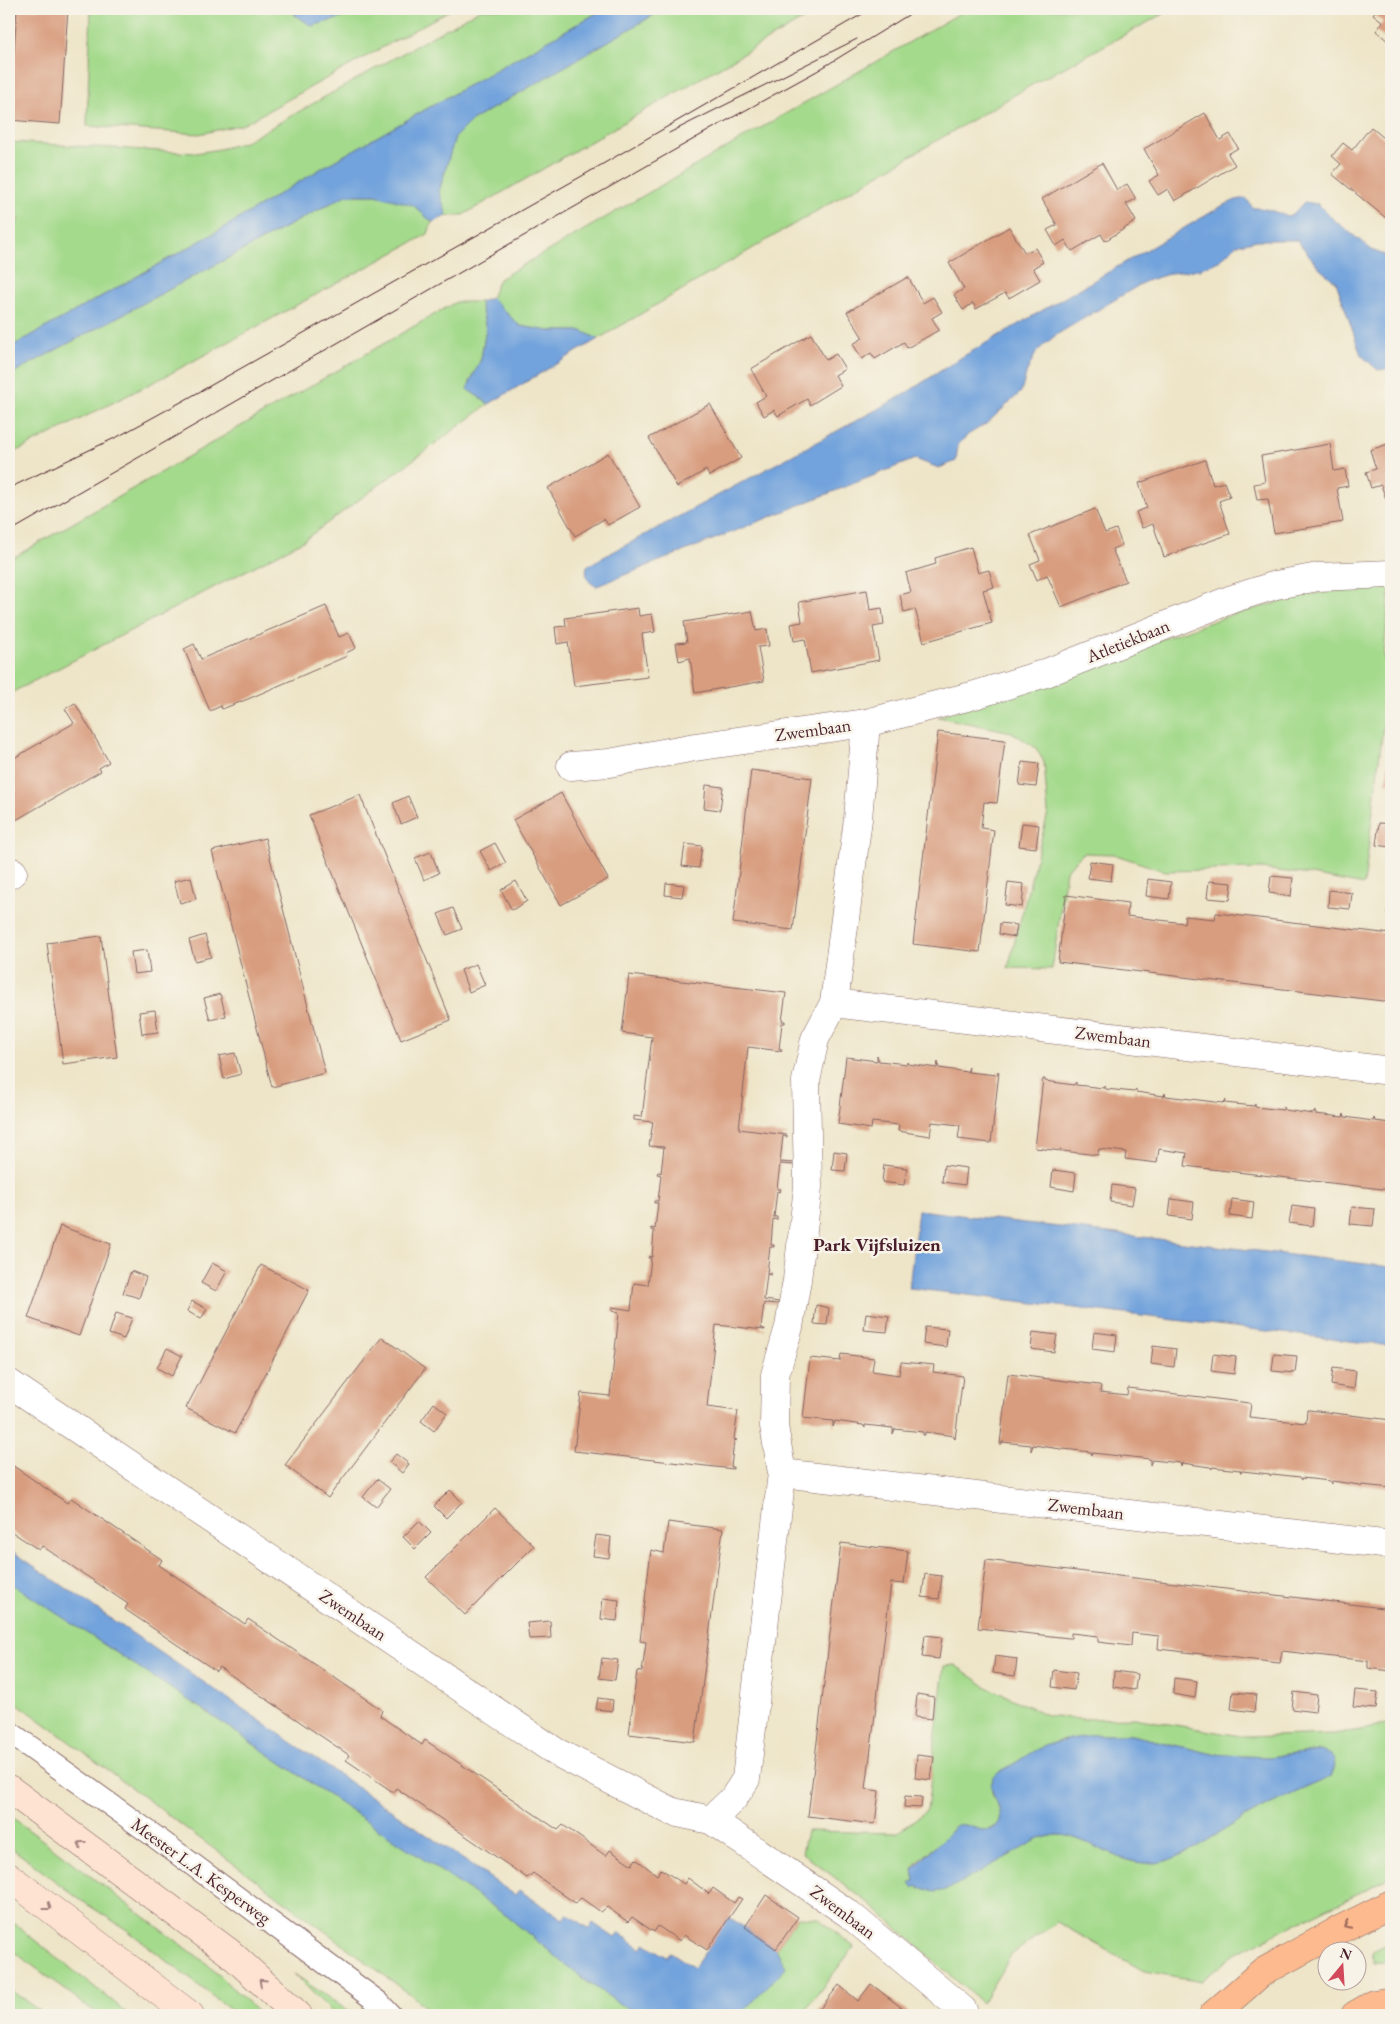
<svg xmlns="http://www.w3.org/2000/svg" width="1400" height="2024" font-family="'EB Garamond',serif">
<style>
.green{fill:#a4da8c;stroke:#777c5c;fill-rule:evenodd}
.water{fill:#72a3dc;stroke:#5e6184}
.building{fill:#d89c7e}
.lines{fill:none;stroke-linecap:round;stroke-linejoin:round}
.service-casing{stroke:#836462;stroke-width:24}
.pedestrian-casing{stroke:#836462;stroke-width:29}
.minor-casing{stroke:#836462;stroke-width:29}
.secondary-casing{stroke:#836462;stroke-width:29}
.motorway-casing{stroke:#836462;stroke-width:29}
.service{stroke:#fff;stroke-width:22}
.pedestrian{stroke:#fff;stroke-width:28}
.minor{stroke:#fff;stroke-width:28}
.secondary{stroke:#fee3d2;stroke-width:28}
.motorway{stroke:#fcba8e;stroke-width:28}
.tram{stroke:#4a1f2b;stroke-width:1}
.oneway{stroke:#a4817e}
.oneway2{stroke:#9a6558}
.labels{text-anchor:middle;stroke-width:5;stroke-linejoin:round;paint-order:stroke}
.street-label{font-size:18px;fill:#4a1f2b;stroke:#f7f3e8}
.neighbourhood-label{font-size:19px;font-weight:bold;fill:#4a1f2b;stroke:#f7f3e8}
</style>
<rect width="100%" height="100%" fill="#f7f3e8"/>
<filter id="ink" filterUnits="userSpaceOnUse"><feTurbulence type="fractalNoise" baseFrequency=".02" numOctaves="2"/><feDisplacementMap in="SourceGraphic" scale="10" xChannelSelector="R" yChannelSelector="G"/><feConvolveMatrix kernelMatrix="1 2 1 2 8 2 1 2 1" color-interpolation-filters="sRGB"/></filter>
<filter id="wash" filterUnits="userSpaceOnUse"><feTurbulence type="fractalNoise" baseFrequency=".0096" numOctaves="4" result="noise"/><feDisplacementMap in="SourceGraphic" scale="20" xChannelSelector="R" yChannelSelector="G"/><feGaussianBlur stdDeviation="1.12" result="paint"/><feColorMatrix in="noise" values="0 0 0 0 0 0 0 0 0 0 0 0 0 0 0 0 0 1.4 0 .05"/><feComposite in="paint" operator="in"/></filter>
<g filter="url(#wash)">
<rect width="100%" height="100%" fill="#eee5c8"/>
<g class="green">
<path d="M91 9H295V16L341 18 359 9H452L244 124 199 134 87 126Z"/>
<path d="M481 9H604L327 165 220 230 9 348V233L18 221V216L9 207V142L196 153 220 149 245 142Z"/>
<path d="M664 9H821L463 215 447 216 439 192 455 136 471 121Z"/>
<path d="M967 9H1163L1165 13 1035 83 598 339 582 331H549L520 326 491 298 499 279Z"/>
<path d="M346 195H376L413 205 432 222 428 234 162 378 9 455V375Z"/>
<path d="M456 302H480L486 329 481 359 467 389 489 404 303 541 9 694V560Z"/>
<path d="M1390 588 1384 655 1389 677 1364 885 1311 875 1262 869 1164 871 1113 854 1083 853 1066 871 1052 969 1008 968 1048 813 1044 762 1036 748 1012 732 938 717 1231 615 1306 595 1350 589Z"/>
<path d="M9 1582 199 1707 507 1916 582 1978 636 2015H433L415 1998 9 1697Z"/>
<path d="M955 1665 987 1687 1047 1715 1079 1719 1134 1718 1246 1737 1334 1734 1367 1729 1391 1722V1877L1235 1954 1201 1981 1144 1971 1057 1922 1011 1955 982 2003 866 1901 802 1853 807 1831 897 1833 927 1810 944 1666ZM1094 1735H1131L1213 1754 1241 1756 1269 1757 1321 1751 1331 1777C1303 1789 1275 1801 1248 1816 1222 1829 1181 1862 1153 1863 1120 1865 1097 1843 1067 1836 1057 1833 1046 1837 1037 1840L920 1888 911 1883 915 1881 913 1869 916 1864 948 1835C960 1812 977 1837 993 1828 1009 1819 995 1804 992 1793 991 1788 995 1780 997 1774L1038 1749 1059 1741Z"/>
<path d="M9 1815 206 1963 261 2015H237L127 1930 79 1899 9 1846Z"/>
<path d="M798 1917 818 1918 854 1947 801 2015H740L785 1967 776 1949Z"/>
<path d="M9 1920 115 2003 129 2015H99L9 1948Z"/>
<path d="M1391 1942V1959L1374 1963 1371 1952Z"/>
<path d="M294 1974 354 2015H335Z"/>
<path d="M9 1989 45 2015H9Z"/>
</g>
<g class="water">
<path d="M295 9H359L341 18 312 26 295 15Z"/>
<path d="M604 9H664L471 121 455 137 439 191 447 216 432 222 413 205 376 195H346L9 375V348L220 230 327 165Z"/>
<path d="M1246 198 1253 208C1266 207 1276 213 1288 216L1294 213 1304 202 1318 204 1334 220 1372 250 1384 255 1391 253V368L1378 370 1361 355 1336 282 1321 270 1297 240H1257L1236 245 1219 261 1199 269 1172 273 1146 281 1056 335 1037 351 1027 371 1021 392 986 424 969 434 958 444 956 461 939 468 915 459 597 586C587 583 585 576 587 566L900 397 962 357 1222 206 1236 200Z"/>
<path d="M491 298 520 326 549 331H582L598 339 489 404 467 389 481 359 486 329 480 302Z"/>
<path d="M918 1210 1391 1267V1346L909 1288Z"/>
<path d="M9 1549 515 1895 519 1890 563 1919 567 1914 589 1929 593 1923 615 1938 619 1933 641 1948 645 1943 667 1957 671 1952 694 1968 729 1917 776 1949 786 1967 740 2015H636L582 1978 507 1916 199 1707 9 1582Z"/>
<path d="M1094 1735H1131L1213 1754 1241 1756 1269 1757 1321 1751 1330 1755 1334 1760 1335 1766 1331 1777C1303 1789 1275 1801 1248 1816 1222 1829 1181 1862 1153 1863 1120 1865 1097 1843 1067 1836 1057 1833 1046 1837 1037 1840L947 1890 934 1892 917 1886 913 1888 910 1883 915 1881 913 1869 957 1825C969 1823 983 1835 994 1828 1012 1815 987 1796 992 1782 994 1773 1005 1769 1012 1765 1021 1760 1029 1753 1038 1749 1056 1741 1075 1738 1094 1735Z"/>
</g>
<g id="blocks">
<g class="building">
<path d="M17 9H68L60 124 9 120Z"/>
<path d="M1377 9H1391V39L1389 42 1376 31 1383 22 1373 14Z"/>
<path d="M1205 113 1220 140 1230 134 1238 148 1228 154 1235 165 1175 201 1168 189 1158 195 1149 181 1159 175 1144 149Z"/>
<path d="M1371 127 1391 144V212L1386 218 1332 174 1341 164 1332 156 1343 143 1352 150Z"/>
<path d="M1102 163 1117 190 1127 184 1136 199 1126 204 1136 221 1105 241 1101 234 1072 251 1065 240 1056 246 1047 230 1057 225 1042 199Z"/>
<path d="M1009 227 1025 253 1035 248 1043 262 1033 268 1040 280 1009 298 1005 293 976 309 973 303 963 310 954 295 964 289 949 263Z"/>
<path d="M908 277 923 303 933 297 942 312 932 318 939 330 907 348 904 342 875 359 871 353 862 359 853 344 863 338 847 312Z"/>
<path d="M811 334 826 360 836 354 845 369 835 375 841 386 810 405 807 399 778 416 774 410 764 416 756 402 766 396 751 369Z"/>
<path d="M710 404 741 458 709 476 706 470 677 487 649 438Z"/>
<path d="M1391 443V513L1381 485 1371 488 1366 472 1376 469 1370 450Z"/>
<path d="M1330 444 1334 471 1345 469 1348 486 1337 488 1343 522 1274 533 1268 499 1257 500 1254 484 1265 482 1261 456Z"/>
<path d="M608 453 640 507 608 525 604 519 575 536 548 488Z"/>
<path d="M1205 460 1213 485 1224 482 1230 497 1219 501 1230 534 1164 557 1153 524 1142 528 1136 512 1147 508 1139 483Z"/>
<path d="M1095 509 1105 533 1116 529 1122 545 1112 549 1126 581 1061 607 1047 575 1037 580 1030 564 1040 560 1030 535Z"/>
<path d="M971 547 978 573 989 570 994 587 983 590 992 623 924 642 915 609 904 612 900 595 911 592 906 573 936 564 935 558Z"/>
<path d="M867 590 870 610 882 608 884 625 873 627 879 660 811 673 805 639 794 641 791 624 802 622 799 602Z"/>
<path d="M326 606 339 637 349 633 356 648 346 653 347 656 248 699 222 709 221 706 210 711 184 649 194 644 201 659Z"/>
<path d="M638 608 639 616 652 614 655 632 642 634 648 677 574 686 568 642 557 644 555 627 566 626 565 618Z"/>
<path d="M752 611 756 631 767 629 769 646 758 647 764 681 695 693 690 658 679 661 676 643 687 642 684 622Z"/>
<path d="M75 703 109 762 99 768 101 771 9 824V761L74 723 65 709Z"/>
<path d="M938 732 1005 740 997 803 984 802 981 828 994 830 980 952 913 944Z"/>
<path d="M1389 760H1391V783L1386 782Z"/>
<path d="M1022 762 1039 764 1036 787 1019 785Z"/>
<path d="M751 770 812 778 793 930 733 923Z"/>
<path d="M706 785 723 787 720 810 704 808Z"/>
<path d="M561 793 608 879 561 905 513 820Z"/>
<path d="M360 795 451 1020 401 1040 309 815Z"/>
<path d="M408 796 417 817 401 824 393 803Z"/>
<path d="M1022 823 1039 825 1036 848 1019 846Z"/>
<path d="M1379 823 1391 824V847L1376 845Z"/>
<path d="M265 838 325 1073 272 1087 212 851Z"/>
<path d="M495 843 506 863 491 871 480 851Z"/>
<path d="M685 844 702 846 699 868 682 866Z"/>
<path d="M431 852 439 873 424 880 415 858Z"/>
<path d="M1090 861 1113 864 1111 881 1088 878Z"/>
<path d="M1271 876 1293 878 1291 896 1269 893Z"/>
<path d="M191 877 196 899 180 903 174 881Z"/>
<path d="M1148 879 1171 882 1169 899 1146 896Z"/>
<path d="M516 881 527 901 512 910 501 890Z"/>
<path d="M1209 881 1232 883 1230 900 1207 898Z"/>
<path d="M1008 882 1024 884 1022 907 1005 905Z"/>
<path d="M666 883 684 885 682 897 665 895Z"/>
<path d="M1329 890 1352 893 1350 909 1328 907Z"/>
<path d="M1066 895 1128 903 1127 916 1184 923 1185 916 1215 919 1216 913H1217L1391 934V1002L1058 962Z"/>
<path d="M1389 897 1391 898V914H1387Z"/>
<path d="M453 908 462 929 447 935 438 914Z"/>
<path d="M1000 923 1017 925 1015 937 999 934Z"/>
<path d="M205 935 211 957 195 961 189 940Z"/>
<path d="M101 936 117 1057 63 1064 47 943Z"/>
<path d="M147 950 150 972 134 974 131 952Z"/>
<path d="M476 964 485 985 469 992 461 970Z"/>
<path d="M629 975 786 993 782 1021H785V1023H782L779 1049H782L781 1051 748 1047 739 1129 787 1135V1137L783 1136 780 1162 795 1163V1165L780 1164 777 1189H781L780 1192 777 1191 774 1217H777V1220L773 1219 771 1245H774V1247H770L767 1273H771V1275L767 1274 764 1300 779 1302V1304L764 1303 761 1328 765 1329V1330L716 1325 707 1407 738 1411 734 1439 737 1440 734 1441 731 1467H733V1469L574 1451 581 1393 610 1396 619 1313 612 1311V1307L631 1310 634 1283 648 1285 651 1258H648L649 1256 652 1257 654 1231 651 1230V1228L655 1229 658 1203H654V1201H658L661 1175 657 1174 658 1172 661 1173 664 1147 649 1146 653 1122 634 1120V1116L642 1117 652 1037 622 1033Z"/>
<path d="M220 994 226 1016 210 1020 204 998Z"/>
<path d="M155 1010 158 1032 142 1034 139 1012Z"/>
<path d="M235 1053 241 1074 224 1079 219 1056Z"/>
<path d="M877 1055 879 1061 907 1064V1062L908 1064 937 1068 938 1062 939 1068 967 1072 969 1067 968 1072 997 1075 998 1071 999 1072 991 1143 958 1139 960 1125 932 1122 930 1136 898 1131 899 1125 872 1122 871 1129 838 1124 846 1057 877 1061Z"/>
<path d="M1043 1079H1045V1081L1074 1085 1076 1082V1085L1104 1088V1086L1106 1089 1134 1092 1136 1089V1092L1164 1096 1165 1093 1166 1096 1223 1103 1226 1100 1225 1103 1254 1106 1255 1104V1107L1283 1110 1284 1107 1285 1110 1313 1114 1315 1111V1114L1343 1117 1344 1114 1345 1117 1373 1121 1374 1118 1375 1121 1391 1123V1190L1185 1166 1187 1153 1159 1149 1157 1163 1125 1159 1126 1152 1099 1149 1098 1155 1035 1148Z"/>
<path d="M834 1151 847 1153 845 1171 832 1170Z"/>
<path d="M884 1165 907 1168 904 1185 882 1182Z"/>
<path d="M944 1165 967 1168 965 1185 942 1182Z"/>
<path d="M1053 1170 1076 1173 1074 1191 1051 1187Z"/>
<path d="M1112 1185 1135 1188 1132 1205 1110 1202Z"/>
<path d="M1171 1199 1194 1202 1192 1219 1169 1216Z"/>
<path d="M1232 1199 1254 1202 1252 1219 1230 1216Z"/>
<path d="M1292 1206 1314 1209 1312 1226 1289 1223Z"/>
<path d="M1352 1207 1375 1209 1373 1226 1350 1224Z"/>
<path d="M60 1226 111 1244 79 1336 28 1318Z"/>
<path d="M212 1263 227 1271 216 1291 201 1283Z"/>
<path d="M261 1265 309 1290 235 1433 186 1408Z"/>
<path d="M131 1271 146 1277 139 1298 123 1293Z"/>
<path d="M192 1301 207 1309 201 1319 187 1311Z"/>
<path d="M816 1305 829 1308 827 1325 814 1324Z"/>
<path d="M116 1313 132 1318 124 1339 109 1334Z"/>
<path d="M866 1313 889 1316 887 1332 864 1330Z"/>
<path d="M925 1327 948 1329 946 1347 923 1344Z"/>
<path d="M1033 1332 1057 1335 1054 1352 1031 1349Z"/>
<path d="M1094 1332 1117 1335 1115 1352 1092 1349Z"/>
<path d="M382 1337 425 1369 328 1498 285 1465Z"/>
<path d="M1153 1346 1176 1349 1174 1367 1151 1364Z"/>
<path d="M167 1348 182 1356 172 1376 157 1368Z"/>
<path d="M841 1354 874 1358 872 1371 899 1375 901 1362H902L934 1365 933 1372 963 1376 955 1439 954 1436 925 1432V1435H923V1432L895 1429 893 1434V1428L865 1425V1428L863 1425 835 1421 833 1427V1421L803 1418 810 1358 840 1361Z"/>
<path d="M1213 1354 1236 1357 1234 1374 1211 1371Z"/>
<path d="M1274 1354 1297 1356 1295 1373 1272 1371Z"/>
<path d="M1333 1368 1356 1371 1354 1389 1331 1385Z"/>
<path d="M1008 1374 1099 1385 1101 1386 1100 1392 1127 1395 1128 1388 1249 1403 1251 1404 1249 1417 1306 1423 1307 1410H1309L1391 1420V1488L1362 1485 1361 1487 1360 1485 1332 1481 1331 1484 1330 1481 1302 1478V1480L1300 1477 1272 1474 1270 1476V1474L1242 1471 1241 1473 1240 1470 1212 1467V1469L1210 1467 1182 1463 1181 1466 1180 1463 1152 1460 1150 1465V1459L1122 1456 1120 1458V1456L1092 1453V1455L1091 1452 1063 1449 1060 1451 1061 1449 1033 1445 1031 1451V1445L1002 1442V1444H1000Z"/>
<path d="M434 1403 447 1413 434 1431 421 1421Z"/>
<path d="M396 1454 409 1464 402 1473 389 1462Z"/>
<path d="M9 1463 67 1503 71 1498 161 1559 162 1560 159 1565 245 1624 248 1619 382 1710 380 1716 422 1745 425 1740 558 1830 563 1825 606 1856 610 1850 632 1865 636 1859 657 1875 661 1869 684 1884 688 1878 709 1894 713 1888 734 1903 738 1897 742 1899 707 1950 684 1935 680 1941 658 1926 654 1932 632 1917 628 1922 607 1907 601 1912 581 1898 575 1903 533 1873 527 1878 396 1788 393 1792 346 1760 349 1755 219 1667 216 1671 126 1610 125 1609 128 1604 42 1546 39 1550 9 1530Z"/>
<path d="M377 1479 390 1489 376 1507 363 1497Z"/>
<path d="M450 1490 462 1502 446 1518 434 1506Z"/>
<path d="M495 1508 534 1546 465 1615 426 1577Z"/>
<path d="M419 1521 431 1533 415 1549 403 1537Z"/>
<path d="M668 1522 723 1529 695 1742 629 1734 637 1671 642 1672 646 1642 640 1641 651 1550 664 1553Z"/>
<path d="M596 1535 611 1537 609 1558 593 1556Z"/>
<path d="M841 1543 908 1551 904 1584 891 1583 866 1789 879 1791 875 1824 808 1816Z"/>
<path d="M986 1560 1391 1609V1671L1368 1668V1661L1282 1651 1280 1663H1279L1159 1649H1158L1159 1636 1132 1633 1131 1646 1098 1642V1636L1071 1633V1638H1069L978 1628Z"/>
<path d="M925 1574 942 1576 939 1599 922 1597Z"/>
<path d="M603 1598 619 1600 617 1621 601 1619Z"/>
<path d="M550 1621 551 1638 529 1639 527 1623Z"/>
<path d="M925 1635 942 1637 939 1659 922 1657Z"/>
<path d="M995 1656 1017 1659 1015 1676 993 1673Z"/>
<path d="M602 1658 618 1660 615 1680 599 1678Z"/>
<path d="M1054 1670 1077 1673 1074 1690 1052 1687Z"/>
<path d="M1114 1671 1137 1674 1135 1690 1113 1687Z"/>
<path d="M1174 1678 1197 1681 1195 1698 1173 1694Z"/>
<path d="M1355 1690 1378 1692 1376 1709 1353 1707Z"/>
<path d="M1233 1692 1256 1694 1254 1712 1231 1709Z"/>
<path d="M1294 1692 1317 1695 1315 1712 1292 1709Z"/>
<path d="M917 1694 934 1697 932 1719 915 1717Z"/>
<path d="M598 1698 613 1700 612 1711 596 1709Z"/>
<path d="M917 1755 934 1757 931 1780 915 1778Z"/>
<path d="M905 1796 922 1797 921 1808 904 1807Z"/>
<path d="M766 1895 798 1917 776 1949 745 1927Z"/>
<path d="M871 1984 911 2015H815L839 1985 858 2001Z"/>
</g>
</g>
</g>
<g filter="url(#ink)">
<use href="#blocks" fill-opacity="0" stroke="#836462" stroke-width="1"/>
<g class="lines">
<defs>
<path id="service" d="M9 1732 150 1833 378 2002 390 2015"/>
<path id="pedestrian" d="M782 1473 774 1426 775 1375 789 1327 797 1280 808 1187 806 1081 815 1039 834 1003"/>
<g id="minor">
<path d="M866 723 975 695 1046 673 1232 599 1276 585 1318 577 1391 574"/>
<path d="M571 766 609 763 695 747 866 723 858 819 834 1003 1391 1071"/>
<path d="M9 875 13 872"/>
<path d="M9 1383 556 1752 673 1812 711 1820 733 1799 746 1779 782 1473 1391 1545"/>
<path d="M711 1820 849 1914 963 2010 964 2015"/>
</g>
<g id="secondary">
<path d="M9 1789 230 1953 298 2015"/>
<path d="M9 1877 190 2015"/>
</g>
<g id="motorway">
<path d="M1213 2015 1261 1973 1341 1929 1391 1904"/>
<path d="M1355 2015 1374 2004 1391 2001"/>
</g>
</defs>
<use href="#service" class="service-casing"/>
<use href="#pedestrian" class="pedestrian-casing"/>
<use href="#minor" class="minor-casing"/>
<use href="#secondary" class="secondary-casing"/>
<use href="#motorway" class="motorway-casing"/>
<use href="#service" class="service"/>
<use href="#pedestrian" class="pedestrian"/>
<use href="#minor" class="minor"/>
<use href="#secondary" class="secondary"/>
<use href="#motorway" class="motorway"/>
<g class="tram">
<path d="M669 133 857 39"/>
<path d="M9 488 119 436 183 401 582 176 871 9"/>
<path d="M9 532 506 246 715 127 817 71 918 9"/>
</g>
</g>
<defs><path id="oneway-chevron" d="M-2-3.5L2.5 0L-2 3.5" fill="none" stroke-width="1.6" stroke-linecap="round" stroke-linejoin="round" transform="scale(1.25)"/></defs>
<g class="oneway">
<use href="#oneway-chevron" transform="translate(81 1844) rotate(-144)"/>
<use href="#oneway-chevron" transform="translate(48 1907) rotate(37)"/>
<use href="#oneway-chevron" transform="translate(262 1982) rotate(-137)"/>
</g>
<use class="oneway2" href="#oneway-chevron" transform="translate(1347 1925) rotate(154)"/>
</g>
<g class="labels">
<g class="street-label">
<text transform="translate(1128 641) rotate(-22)" y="6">Atletiekbaan</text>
<text transform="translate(813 730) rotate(-8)" y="6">Zwembaan</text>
<text transform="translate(1113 1037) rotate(7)" y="6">Zwembaan</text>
<text transform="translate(1086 1509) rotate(7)" y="6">Zwembaan</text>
<text transform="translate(353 1615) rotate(34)" y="6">Zwembaan</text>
<text transform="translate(201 1871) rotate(36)" y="6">Meester L.A. Kesperweg</text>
<text transform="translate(843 1912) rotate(37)" y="6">Zwembaan</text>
</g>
<g class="neighbourhood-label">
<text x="877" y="1251">Park Vijfsluizen</text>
</g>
</g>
<rect width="1400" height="2024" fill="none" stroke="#f7f3e8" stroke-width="30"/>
<g transform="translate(1342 1966) rotate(18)"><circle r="24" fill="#f7f3e8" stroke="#b29e9c"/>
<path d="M0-4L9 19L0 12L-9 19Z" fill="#d1495b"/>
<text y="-8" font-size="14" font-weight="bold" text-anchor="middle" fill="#4a1f2b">N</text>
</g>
</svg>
